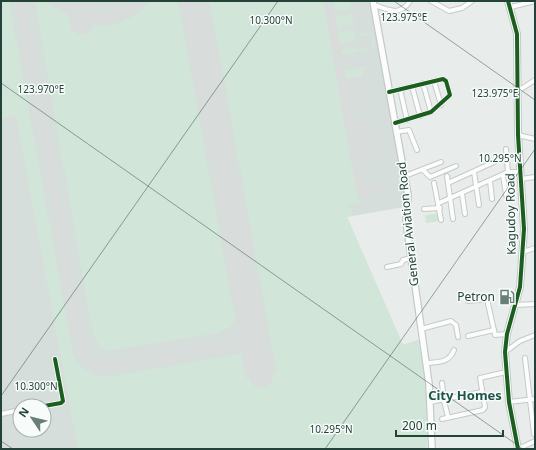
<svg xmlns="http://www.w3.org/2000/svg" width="536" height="450" font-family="'Noto Sans',sans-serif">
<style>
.built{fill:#d6dedb;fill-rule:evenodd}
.green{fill:#d1e6d8}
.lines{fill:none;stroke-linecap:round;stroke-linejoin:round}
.taxiway{stroke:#d8dddc;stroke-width:10}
.runway{stroke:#d8dddc;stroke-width:24}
.street-casing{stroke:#c5cac8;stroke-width:6}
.secondary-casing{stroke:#c3cbc8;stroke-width:8}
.street{stroke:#fcfcfc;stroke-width:4}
.secondary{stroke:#fcfcfc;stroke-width:5.5}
.cycleway-casing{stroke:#f7fbf9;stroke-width:6}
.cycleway{stroke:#1b5e20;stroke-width:4}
.ticks{fill:none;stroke:#24423a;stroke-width:1;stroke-opacity:0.45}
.labels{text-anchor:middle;stroke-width:3;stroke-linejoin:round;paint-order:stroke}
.street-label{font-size:12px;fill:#24423a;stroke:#f7fbf9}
.poi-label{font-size:12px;fill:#24423a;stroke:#f7fbf9;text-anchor:end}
.neighbourhood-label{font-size:13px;font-weight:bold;fill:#1f5548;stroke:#f7fbf9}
.ticks-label{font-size:10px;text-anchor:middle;fill:#24423a;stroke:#f7fbf9;stroke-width:3;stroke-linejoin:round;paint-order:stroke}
</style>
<rect width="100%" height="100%" fill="#e8edeb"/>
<path class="built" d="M1 1H370L404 189V207L347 217 403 345 418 340 426 382 427 449H1V118L16 115ZM20 406H44V430H20Z"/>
<g class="green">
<path d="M1 1H9L73 355C79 369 93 376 108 377L241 354 246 379 277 373 210 1H326L362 203 348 205V208L351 207 352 216 347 217 403 345 418 340 426 382 427 449H78L16 115 1 118Z"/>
<path d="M35 1C51 1 62 13 76 20 102 34 133 22 151 1H178L235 320 230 327 217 333 111 350C96 350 95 334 91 323Z"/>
<path d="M332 1H349L351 9 334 12Z"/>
<path d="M352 13 353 25 339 28 336 26 335 19 337 16Z"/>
<path d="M354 30 355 36 372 32 375 48 341 55V50L357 47 358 50 373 47 371 34 355 37 356 40 340 44 338 32Z"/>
<path d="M366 67V69L362 70 363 79 346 82 344 71Z"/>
<path d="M439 213 440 221 426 223 425 215Z"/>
</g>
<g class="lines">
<g class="taxiway">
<path d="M20 1 82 348C86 360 95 368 108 367L240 343 249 333 252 326"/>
<path d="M58 1C66 6 74 12 84 15 103 21 126 15 140 1"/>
<path d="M328 1 362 196"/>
<path d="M343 84 363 81"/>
<path d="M345 97 359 94"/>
<path d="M347 109 361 106"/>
<path d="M351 127 369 124"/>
<path d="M353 142 372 139"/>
<path d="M356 157 376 154"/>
<path d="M361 190 379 187"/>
</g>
<g class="runway">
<path d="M78 1 82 23"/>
<path d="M194 1 261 376"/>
</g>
<defs>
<g id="street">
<path d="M431 1 449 11 462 8 472 1"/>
<path d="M374 5C390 10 399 17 410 1"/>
<path d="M511 7 535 1"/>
<path d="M434 81 441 105"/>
<path d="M423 83 431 112"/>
<path d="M412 86 420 116"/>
<path d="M400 89 407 120"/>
<path d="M518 91 535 80"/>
<path d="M389 92 443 79 446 81 450 95 431 112 395 123"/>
<path d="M396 132 409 130 417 150"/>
<path d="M518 135 535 139"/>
<path d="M506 149 508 172"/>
<path d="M423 170 430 177 456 166"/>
<path d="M474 172 479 205"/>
<path d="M503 175 506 195"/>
<path d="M405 176 441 162"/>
<path d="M447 176 453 219"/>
<path d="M521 179 535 177"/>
<path d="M490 181 492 199"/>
<path d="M434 183 441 220"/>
<path d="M448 183 505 157"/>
<path d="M462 194 465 214"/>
<path d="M439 203 508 172H520"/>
<path d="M424 209 440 208"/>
<path d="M523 252 535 248"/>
<path d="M387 267 401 264 403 260 411 258"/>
<path d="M468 301 487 299 495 335 507 334"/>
<path d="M516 305 535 304"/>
<path d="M421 329 451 321 456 325 458 337"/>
<path d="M468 336 494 330"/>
<path d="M505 352 520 341 535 335"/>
<path d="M525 358 534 434"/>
<path d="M427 363C439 362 449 363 454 350"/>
<path d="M442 383 444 401 448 417"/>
<path d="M430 402 482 392"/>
<path d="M509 402 535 399"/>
<path d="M44 406 61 403 63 401 55 359"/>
<path d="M1 414 20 410"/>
<path d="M442 419 483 410 485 407 480 378 506 372"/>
<path d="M518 449 535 441"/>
</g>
<g id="secondary">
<path d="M373 1 408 195 406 221 429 384 432 449"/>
<path d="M508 1 517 34 518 135 524 229 520 287 507 334 505 352 509 402 518 449"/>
</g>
</defs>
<use href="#street" class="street-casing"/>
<use href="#secondary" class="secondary-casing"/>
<use href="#street" class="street"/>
<use href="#secondary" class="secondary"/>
<defs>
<g id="cycleway">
<path d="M508 1 517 34 518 135 524 229 520 287 507 334 505 352 509 402 518 449"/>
<path d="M389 92 443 79 446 81 450 95 431 112 395 123"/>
<path d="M44 406 61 403 63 401 55 359"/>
</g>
</defs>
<use href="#cycleway" class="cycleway-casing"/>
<use href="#cycleway" class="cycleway"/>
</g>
<path class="ticks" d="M394 1 535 100M1 83 523 449M1 396 278 1M1 441 13 449M325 449 535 149"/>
<defs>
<symbol id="fuel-bare" viewBox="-9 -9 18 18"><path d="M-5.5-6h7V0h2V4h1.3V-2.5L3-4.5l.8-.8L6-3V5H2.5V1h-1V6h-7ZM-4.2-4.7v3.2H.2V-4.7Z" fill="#697e78" stroke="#f7fbf9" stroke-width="2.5" paint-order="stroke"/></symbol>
</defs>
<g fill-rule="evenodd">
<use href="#fuel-bare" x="496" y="286" width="22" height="22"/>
</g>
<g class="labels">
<g class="street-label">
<text transform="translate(511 214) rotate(-91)" y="4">Kagudoy Road</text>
<text transform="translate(408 224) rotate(-96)" y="4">General Aviation Road</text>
</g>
<g class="poi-label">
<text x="495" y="301">Petron</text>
</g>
<g class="neighbourhood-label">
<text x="465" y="400">City Homes</text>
</g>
</g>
<g class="ticks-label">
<text x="404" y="21">123.975°E</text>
<text x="271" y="24">10.300°N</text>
<text x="41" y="93">123.970°E</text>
<text x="495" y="97">123.975°E</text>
<text x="500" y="162">10.295°N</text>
<text x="36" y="390">10.300°N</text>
<text x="331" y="433">10.295°N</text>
</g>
<rect width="536" height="450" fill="none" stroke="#24423a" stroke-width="4"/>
<g transform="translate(32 418) rotate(305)"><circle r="19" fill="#f7fbf9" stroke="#a3b1ad"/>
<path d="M0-3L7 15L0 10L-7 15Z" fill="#697e78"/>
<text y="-6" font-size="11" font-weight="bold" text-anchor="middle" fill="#24423a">N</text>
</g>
<path d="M396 430v6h107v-6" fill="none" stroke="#24423a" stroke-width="2"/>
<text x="402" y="430" font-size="12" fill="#24423a" stroke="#f7fbf9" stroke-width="3" paint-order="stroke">200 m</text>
</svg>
